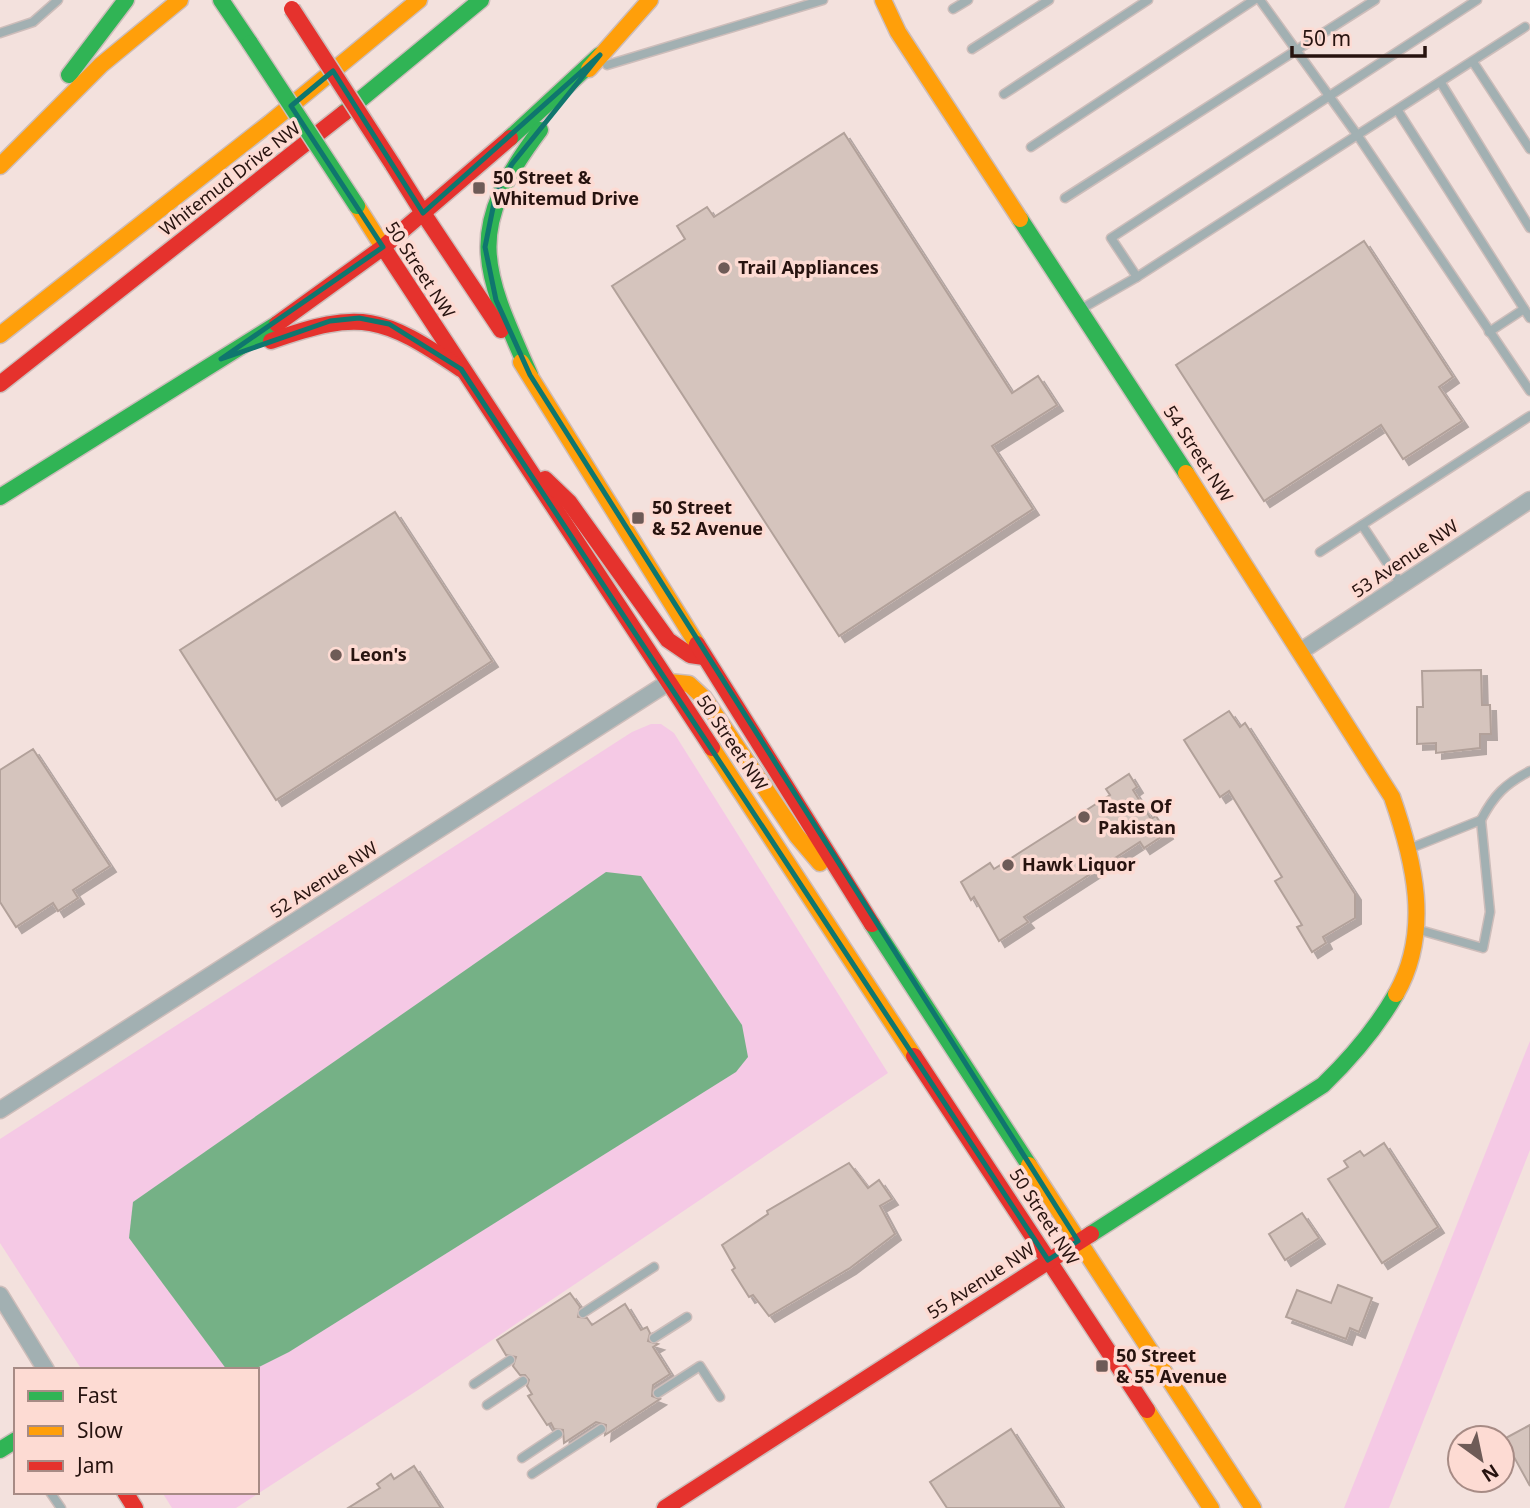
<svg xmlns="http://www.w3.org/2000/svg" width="1530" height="1508" font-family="'Noto Sans',sans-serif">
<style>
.green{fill:#f5c9e5}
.water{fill:#75b186}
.building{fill:#d5c4bd;stroke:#b2a19a;stroke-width:2;filter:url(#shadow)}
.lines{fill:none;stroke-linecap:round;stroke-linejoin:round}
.lane-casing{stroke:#cdbdba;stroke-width:11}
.street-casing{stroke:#cdbdba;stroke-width:19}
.fast-casing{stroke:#cdbdba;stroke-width:19}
.slow-casing{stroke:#cdbdba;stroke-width:19}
.jam-casing{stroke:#cdbdba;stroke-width:19}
.lane{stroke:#a2b0b2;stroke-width:8}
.street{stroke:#a2b0b2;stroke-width:16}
.fast{stroke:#30b455;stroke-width:16}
.slow{stroke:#ff9f0a;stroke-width:16}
.jam{stroke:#e5322d;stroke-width:16}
.fast-bridge-casing{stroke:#cdbdba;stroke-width:19;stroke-linecap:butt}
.jam-bridge-casing{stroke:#cdbdba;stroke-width:19;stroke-linecap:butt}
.fast-bridge{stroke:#30b455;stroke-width:16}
.jam-bridge{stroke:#e5322d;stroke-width:16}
.marked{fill:none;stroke:#0f766e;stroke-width:5;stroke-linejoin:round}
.poi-dot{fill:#6e5b57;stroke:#fddbd3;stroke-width:2.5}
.labels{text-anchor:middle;stroke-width:7;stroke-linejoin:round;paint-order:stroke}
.poi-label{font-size:18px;font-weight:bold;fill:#27130f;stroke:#fddbd3;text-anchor:start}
.street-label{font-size:18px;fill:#27130f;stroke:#fddbd3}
</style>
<defs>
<filter id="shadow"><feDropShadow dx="6" dy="6" stdDeviation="0" flood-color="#0004"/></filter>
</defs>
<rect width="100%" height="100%" fill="#f3e1dd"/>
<g class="green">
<path d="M651 724H661L674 733 888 1073 418 1390 236 1508H172L162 1492H257V1370H82L0 1243V1139L632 732Z"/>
<path d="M1530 1041V1150L1389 1508H1344Z"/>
</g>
<path class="water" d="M606 872 641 876 742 1025 748 1057 736 1072 289 1352 253 1370H227L129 1238 133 1202Z"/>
<g class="building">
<path d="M844 133 1012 393 1038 376 1057 405 992 446 1033 509 839 636 612 286 685 239 677 226 707 207 714 217Z"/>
<path d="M1364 241 1453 377 1439 387 1462 421 1403 459 1381 425 1264 501 1176 365Z"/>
<path d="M395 512 492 661 276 800 180 650Z"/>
<path d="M1481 670 1482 705H1490L1491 734H1480V748L1436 753V743L1417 744V707H1423L1422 671Z"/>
<path d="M1229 711 1240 727 1245 723 1355 894V918L1323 937 1326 943 1312 952 1297 927 1302 925 1275 881 1282 877 1229 791 1220 797 1184 740Z"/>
<path d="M33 749 110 866 73 890 78 898 58 911 53 903 16 927 0 902V770Z"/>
<path d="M1129 774 1137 787 1133 790 1151 819 1156 816 1167 833 1144 848 1140 842 1024 917 1028 922 999 941 974 897 971 900 961 882 990 863 994 869 1110 795 1106 789Z"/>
<path d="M1384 1143 1438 1227 1382 1263 1328 1179 1348 1167 1344 1161 1360 1151 1364 1156Z"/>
<path d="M849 1163 868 1188 879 1180 892 1199 880 1206 895 1234 850 1268 769 1316 753 1295 749 1297 732 1270 735 1268 722 1245 768 1214 767 1211Z"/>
<path d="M1302 1213 1319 1238 1285 1260 1269 1234Z"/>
<path d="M1338 1285 1372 1298 1359 1332 1350 1328 1346 1339 1286 1317 1297 1290 1331 1303Z"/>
<path d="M570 1293 580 1307 578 1317 587 1318 592 1325 625 1304 641 1330 647 1327 650 1333 648 1341 658 1344 653 1347 670 1374 653 1385 652 1396 660 1399 605 1435 606 1425 596 1422 564 1443 563 1430 554 1429 551 1423 547 1425 528 1396 532 1394 527 1386 529 1380 525 1375H520L513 1366 516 1357 506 1355 497 1340Z"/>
<path d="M1530 1425V1486L1504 1439Z"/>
<path d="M1011 1429 1062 1508H947L930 1482Z"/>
<path d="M414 1466 441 1508H348L380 1488 377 1484 391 1474 394 1479Z"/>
</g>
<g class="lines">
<defs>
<g id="lane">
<path d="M1260 0 1358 136 1530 391"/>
<path d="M953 9 968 0"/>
<path d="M0 33 33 22 58 0"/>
<path d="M972 49 1049 0"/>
<path d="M1473 62 1530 149"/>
<path d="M607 65 823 0"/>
<path d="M1441 83 1530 228"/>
<path d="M1004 94 1148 0"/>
<path d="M1398 111 1530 318"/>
<path d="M1031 147 1254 0"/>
<path d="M1065 198 1375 0"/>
<path d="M1137 277 1111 238 1477 0"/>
<path d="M1081 309 1137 277 1525 27"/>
<path d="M1489 332 1524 309"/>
<path d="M1362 525 1401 584"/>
<path d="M1320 552 1530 416"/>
<path d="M1481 820C1494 795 1505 784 1530 771"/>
<path d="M1411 848 1481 820 1490 912 1483 948 1416 929"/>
<path d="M583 1313 654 1267"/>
<path d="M654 1338 687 1317"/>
<path d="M474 1384 510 1360"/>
<path d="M658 1393 700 1366 720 1397"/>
<path d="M487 1405 523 1381"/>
<path d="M522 1458 558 1434"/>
<path d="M532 1474 601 1429"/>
<path d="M50 1492 61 1508"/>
</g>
<g id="street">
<path d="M1301 651 1530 500"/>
<path d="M0 1110 669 682"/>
<path d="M0 1295 46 1370"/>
</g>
<g id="fast">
<path d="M221 0 250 43"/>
<path d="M69 75 126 0"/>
<path d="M344 113 481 0"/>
<path d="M510 138 600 55"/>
<path d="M1020 219 1186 473"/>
<path d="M530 375C482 267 464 231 540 130"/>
<path d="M0 497 277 324"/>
<path d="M872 924 1029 1165"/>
<path d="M1091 1234 1323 1085C1352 1057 1376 1029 1396 994"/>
<path d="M0 1450 16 1440"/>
</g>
<g id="slow">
<path d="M883 0 898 32 1020 219"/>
<path d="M589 69 650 0"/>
<path d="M0 166 101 65 180 0"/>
<path d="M357 206 383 247"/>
<path d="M0 335 271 122 419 0"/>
<path d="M521 362 697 644"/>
<path d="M1186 473 1392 797C1414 860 1432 931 1396 994"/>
<path d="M669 682 689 684 704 698 797 836 820 863"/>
<path d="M712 748 914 1056"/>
<path d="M1029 1165 1253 1508"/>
<path d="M1147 1410 1211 1508"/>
</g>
<g id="jam">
<path d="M393 165 423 213"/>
<path d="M423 213 501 330"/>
<path d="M383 247 712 748"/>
<path d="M277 324 382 248 510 138"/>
<path d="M271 341C362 309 382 316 461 369"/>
<path d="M0 384 344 113"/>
<path d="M545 479 569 502 668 640 690 655 704 657"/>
<path d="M697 644 872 924"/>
<path d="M914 1056 1147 1410"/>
<path d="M125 1492 135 1508"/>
<path d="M665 1508 1091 1234"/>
</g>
</defs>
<use href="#lane" class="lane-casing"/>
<use href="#street" class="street-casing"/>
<use href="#fast" class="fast-casing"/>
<use href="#slow" class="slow-casing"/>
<use href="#jam" class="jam-casing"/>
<use href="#lane" class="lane"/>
<use href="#street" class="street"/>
<use href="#fast" class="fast"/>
<use href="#slow" class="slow"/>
<use href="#jam" class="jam"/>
<defs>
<path id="fast-bridge" d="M250 43 357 206"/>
<path id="jam-bridge" d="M292 9 393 165"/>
</defs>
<use href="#fast-bridge" class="fast-bridge-casing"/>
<use href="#jam-bridge" class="jam-bridge-casing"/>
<use href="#fast-bridge" class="fast-bridge"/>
<use href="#jam-bridge" class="jam-bridge"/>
</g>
<path class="marked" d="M600 55 512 164 496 193 485 247 496 300 530 375 1078 1241 1048 1260 461 369 389 324 359 318 330 321 221 359 383 247 291 106 333 71 423 213Z"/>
<g class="poi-dot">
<rect x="472" y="181" width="14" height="14" rx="3.5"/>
<circle cx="724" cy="268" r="7"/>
<rect x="631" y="511" width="14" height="14" rx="3.5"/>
<circle cx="336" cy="655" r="7"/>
<circle cx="1084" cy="817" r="7"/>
<circle cx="1008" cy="865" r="7"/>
<rect x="1095" y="1359" width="14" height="14" rx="3.5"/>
</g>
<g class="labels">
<g class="poi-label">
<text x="493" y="184">50 Street &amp;<tspan x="493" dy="21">Whitemud Drive</tspan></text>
<text x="738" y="274">Trail Appliances</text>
<text x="652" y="514">50 Street<tspan x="652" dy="21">&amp; 52 Avenue</tspan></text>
<text x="350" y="661">Leon's</text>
<text x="1098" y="813">Taste Of<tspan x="1098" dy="21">Pakistan</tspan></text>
<text x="1022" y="871">Hawk Liquor</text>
<text x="1116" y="1362">50 Street<tspan x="1116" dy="21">&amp; 55 Avenue</tspan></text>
</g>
<g class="street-label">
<text transform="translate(230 179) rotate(-38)" y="6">Whitemud Drive NW</text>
<text transform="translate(420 270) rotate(57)" y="6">50 Street NW</text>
<text transform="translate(1198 454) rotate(57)" y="6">54 Street NW</text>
<text transform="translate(1405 559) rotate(-34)" y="6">53 Avenue NW</text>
<text transform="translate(732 743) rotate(56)" y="6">50 Street NW</text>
<text transform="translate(324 880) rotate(-33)" y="6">52 Avenue NW</text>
<text transform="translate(1044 1217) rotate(57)" y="6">50 Street NW</text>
<text transform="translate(981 1281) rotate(-33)" y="6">55 Avenue NW</text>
</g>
</g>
<rect x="14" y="1368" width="245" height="126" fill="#fddbd3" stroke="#a78b85" stroke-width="2"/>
<rect x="28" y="1391" width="35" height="10" fill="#30b455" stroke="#a78b85" stroke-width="2"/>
<text x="77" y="1403" font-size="21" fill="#27130f">Fast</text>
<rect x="28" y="1426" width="35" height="10" fill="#ff9f0a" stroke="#a78b85" stroke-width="2"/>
<text x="77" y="1438" font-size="21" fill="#27130f">Slow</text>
<rect x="28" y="1461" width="35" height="10" fill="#e5322d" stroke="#a78b85" stroke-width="2"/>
<text x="77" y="1473" font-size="21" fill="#27130f">Jam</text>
<g transform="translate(1481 1459) rotate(147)"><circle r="33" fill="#fddbd3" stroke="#a78b85" stroke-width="2"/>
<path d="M0-5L12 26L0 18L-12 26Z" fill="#6e5b57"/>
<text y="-10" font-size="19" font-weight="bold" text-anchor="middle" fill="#27130f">N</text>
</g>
<path d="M1292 46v10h133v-10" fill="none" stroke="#27130f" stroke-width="3.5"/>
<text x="1302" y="46" font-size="21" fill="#27130f" stroke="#fddbd3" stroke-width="5" paint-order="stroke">50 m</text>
</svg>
